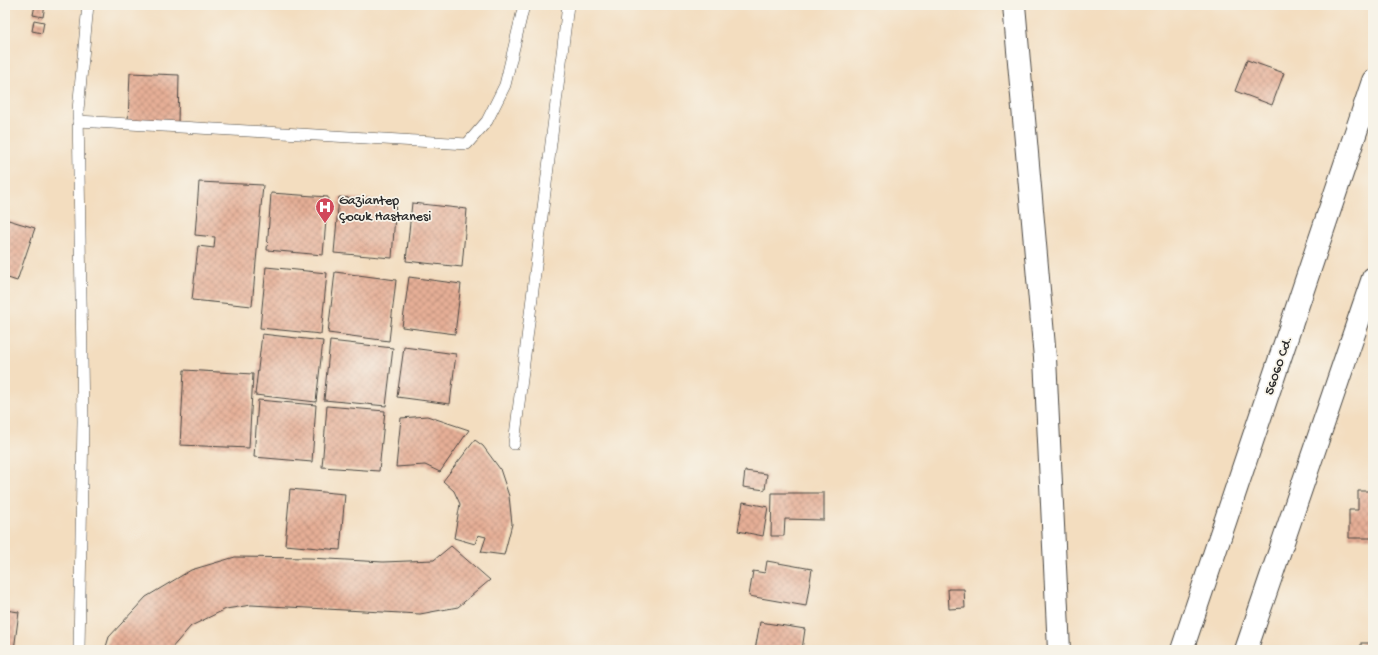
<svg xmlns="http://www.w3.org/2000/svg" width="1378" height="655" font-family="'Gochi Hand',sans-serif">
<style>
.building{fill:url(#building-cross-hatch)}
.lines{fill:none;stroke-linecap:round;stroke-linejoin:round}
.lane-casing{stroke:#494641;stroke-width:12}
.street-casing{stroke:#494641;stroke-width:24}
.secondary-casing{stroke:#494641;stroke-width:24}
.lane{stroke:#fff;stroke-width:11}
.street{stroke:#fff;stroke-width:22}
.secondary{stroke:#fff;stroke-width:22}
.labels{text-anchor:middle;stroke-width:3.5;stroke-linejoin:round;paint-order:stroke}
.poi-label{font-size:14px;fill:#2b2b2b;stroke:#f7f3e8;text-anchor:start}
.street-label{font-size:14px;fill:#2b2b2b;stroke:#f7f3e8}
</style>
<defs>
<pattern id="building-cross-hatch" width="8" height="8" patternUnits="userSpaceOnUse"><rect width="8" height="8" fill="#e6af96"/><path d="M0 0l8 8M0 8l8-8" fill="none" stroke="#bb8f7b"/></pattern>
</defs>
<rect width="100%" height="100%" fill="#f7f3e8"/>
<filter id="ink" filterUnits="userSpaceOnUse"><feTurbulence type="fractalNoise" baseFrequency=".025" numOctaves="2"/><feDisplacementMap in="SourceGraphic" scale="8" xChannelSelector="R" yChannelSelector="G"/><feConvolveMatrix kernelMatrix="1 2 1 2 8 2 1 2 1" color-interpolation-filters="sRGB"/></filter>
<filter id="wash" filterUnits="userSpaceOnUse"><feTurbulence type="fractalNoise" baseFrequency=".012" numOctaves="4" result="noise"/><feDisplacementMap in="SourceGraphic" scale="16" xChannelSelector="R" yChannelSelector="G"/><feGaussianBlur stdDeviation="0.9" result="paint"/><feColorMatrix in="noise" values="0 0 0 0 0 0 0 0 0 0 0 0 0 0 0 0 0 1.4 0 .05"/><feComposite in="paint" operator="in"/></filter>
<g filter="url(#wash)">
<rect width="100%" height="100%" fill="#f3ddbf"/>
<g id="blocks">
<g class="building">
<path d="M35 5H45L43 17 33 15Z"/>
<path d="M34 20 44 22 42 33 32 31Z"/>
<path d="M1247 60 1284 73 1272 105 1235 91Z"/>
<path d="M130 73 179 75 178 123 128 122Z"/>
<path d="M199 182 263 185 252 306 192 300 198 246 214 248 215 237 195 235Z"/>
<path d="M271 193 328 197 323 255 267 250Z"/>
<path d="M339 197 396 201 392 258 334 253Z"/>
<path d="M412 203 467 209 462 267 406 261Z"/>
<path d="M5 219 35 228 17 281 5 277Z"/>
<path d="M266 267 327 273 321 334 260 328Z"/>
<path d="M335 272 396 280 389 341 328 333Z"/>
<path d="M409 277 461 284 455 334 402 327Z"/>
<path d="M262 334 323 341 316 402 255 395Z"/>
<path d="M330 341 393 348 386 406 324 400Z"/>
<path d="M404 347 456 354 450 404 397 397Z"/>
<path d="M184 370 253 374 249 448 180 445Z"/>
<path d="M258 400 316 405 312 462 254 457Z"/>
<path d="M327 406 385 411 379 471 322 467Z"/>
<path d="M427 416 469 430 440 472 425 465 396 467 401 418Z"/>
<path d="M475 440 483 446 500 469 509 496 512 524 504 555 481 552 486 537 478 535 475 544 454 538 460 504 454 491 443 481Z"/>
<path d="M745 471 767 474 765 490 743 487Z"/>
<path d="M290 489 345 494 340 550 285 545Z"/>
<path d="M1358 491H1373V538H1349V510H1358Z"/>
<path d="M772 493H824V520L785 519 784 536H771Z"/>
<path d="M743 502 768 507 763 536 738 531Z"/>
<path d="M451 546 490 580 458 607 420 614 251 605 226 609 191 626 170 650H105L109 637 146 597 191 570 235 557 310 558 383 562 434 560Z"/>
<path d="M767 561 812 569 806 606 749 596 753 571 765 573Z"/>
<path d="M948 589H964L965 608 949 609Z"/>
<path d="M5 610 19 612 14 650H5Z"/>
<path d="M760 622 805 629 802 650H755Z"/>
<rect x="1361" y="643" width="12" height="7"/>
</g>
</g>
</g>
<g filter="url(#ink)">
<use href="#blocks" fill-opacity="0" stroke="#494641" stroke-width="1"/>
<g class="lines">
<defs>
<g id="lane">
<path d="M78 121 467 144 487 121 505 85 524 5"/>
<path d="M514 444 568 5"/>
<path d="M79 650 83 421 78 110 88 5"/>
</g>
<path id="street" d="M1014 5 1045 358 1059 650"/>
<g id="secondary">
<path d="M1182 650 1373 81"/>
<path d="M1246 650 1373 278"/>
</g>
</defs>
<use href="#lane" class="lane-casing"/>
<use href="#street" class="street-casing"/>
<use href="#secondary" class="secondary-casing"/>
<use href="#lane" class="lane"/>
<use href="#street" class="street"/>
<use href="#secondary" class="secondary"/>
</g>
</g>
<defs>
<symbol id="hospital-pin" viewBox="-11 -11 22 30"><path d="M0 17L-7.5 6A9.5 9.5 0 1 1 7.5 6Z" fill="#d1495b" stroke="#f7f3e8"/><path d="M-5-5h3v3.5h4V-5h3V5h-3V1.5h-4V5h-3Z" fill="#fff"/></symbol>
</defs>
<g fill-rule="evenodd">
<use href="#hospital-pin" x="314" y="196" width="22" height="30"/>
</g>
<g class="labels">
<g class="poi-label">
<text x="339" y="204">Gaziantep<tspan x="339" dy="16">Çocuk Hastanesi</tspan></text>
</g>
<g class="street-label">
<text transform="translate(1277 365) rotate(-71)" y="5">56060 Cd.</text>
</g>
</g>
<rect width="1378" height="655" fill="none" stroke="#f7f3e8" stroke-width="20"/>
</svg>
